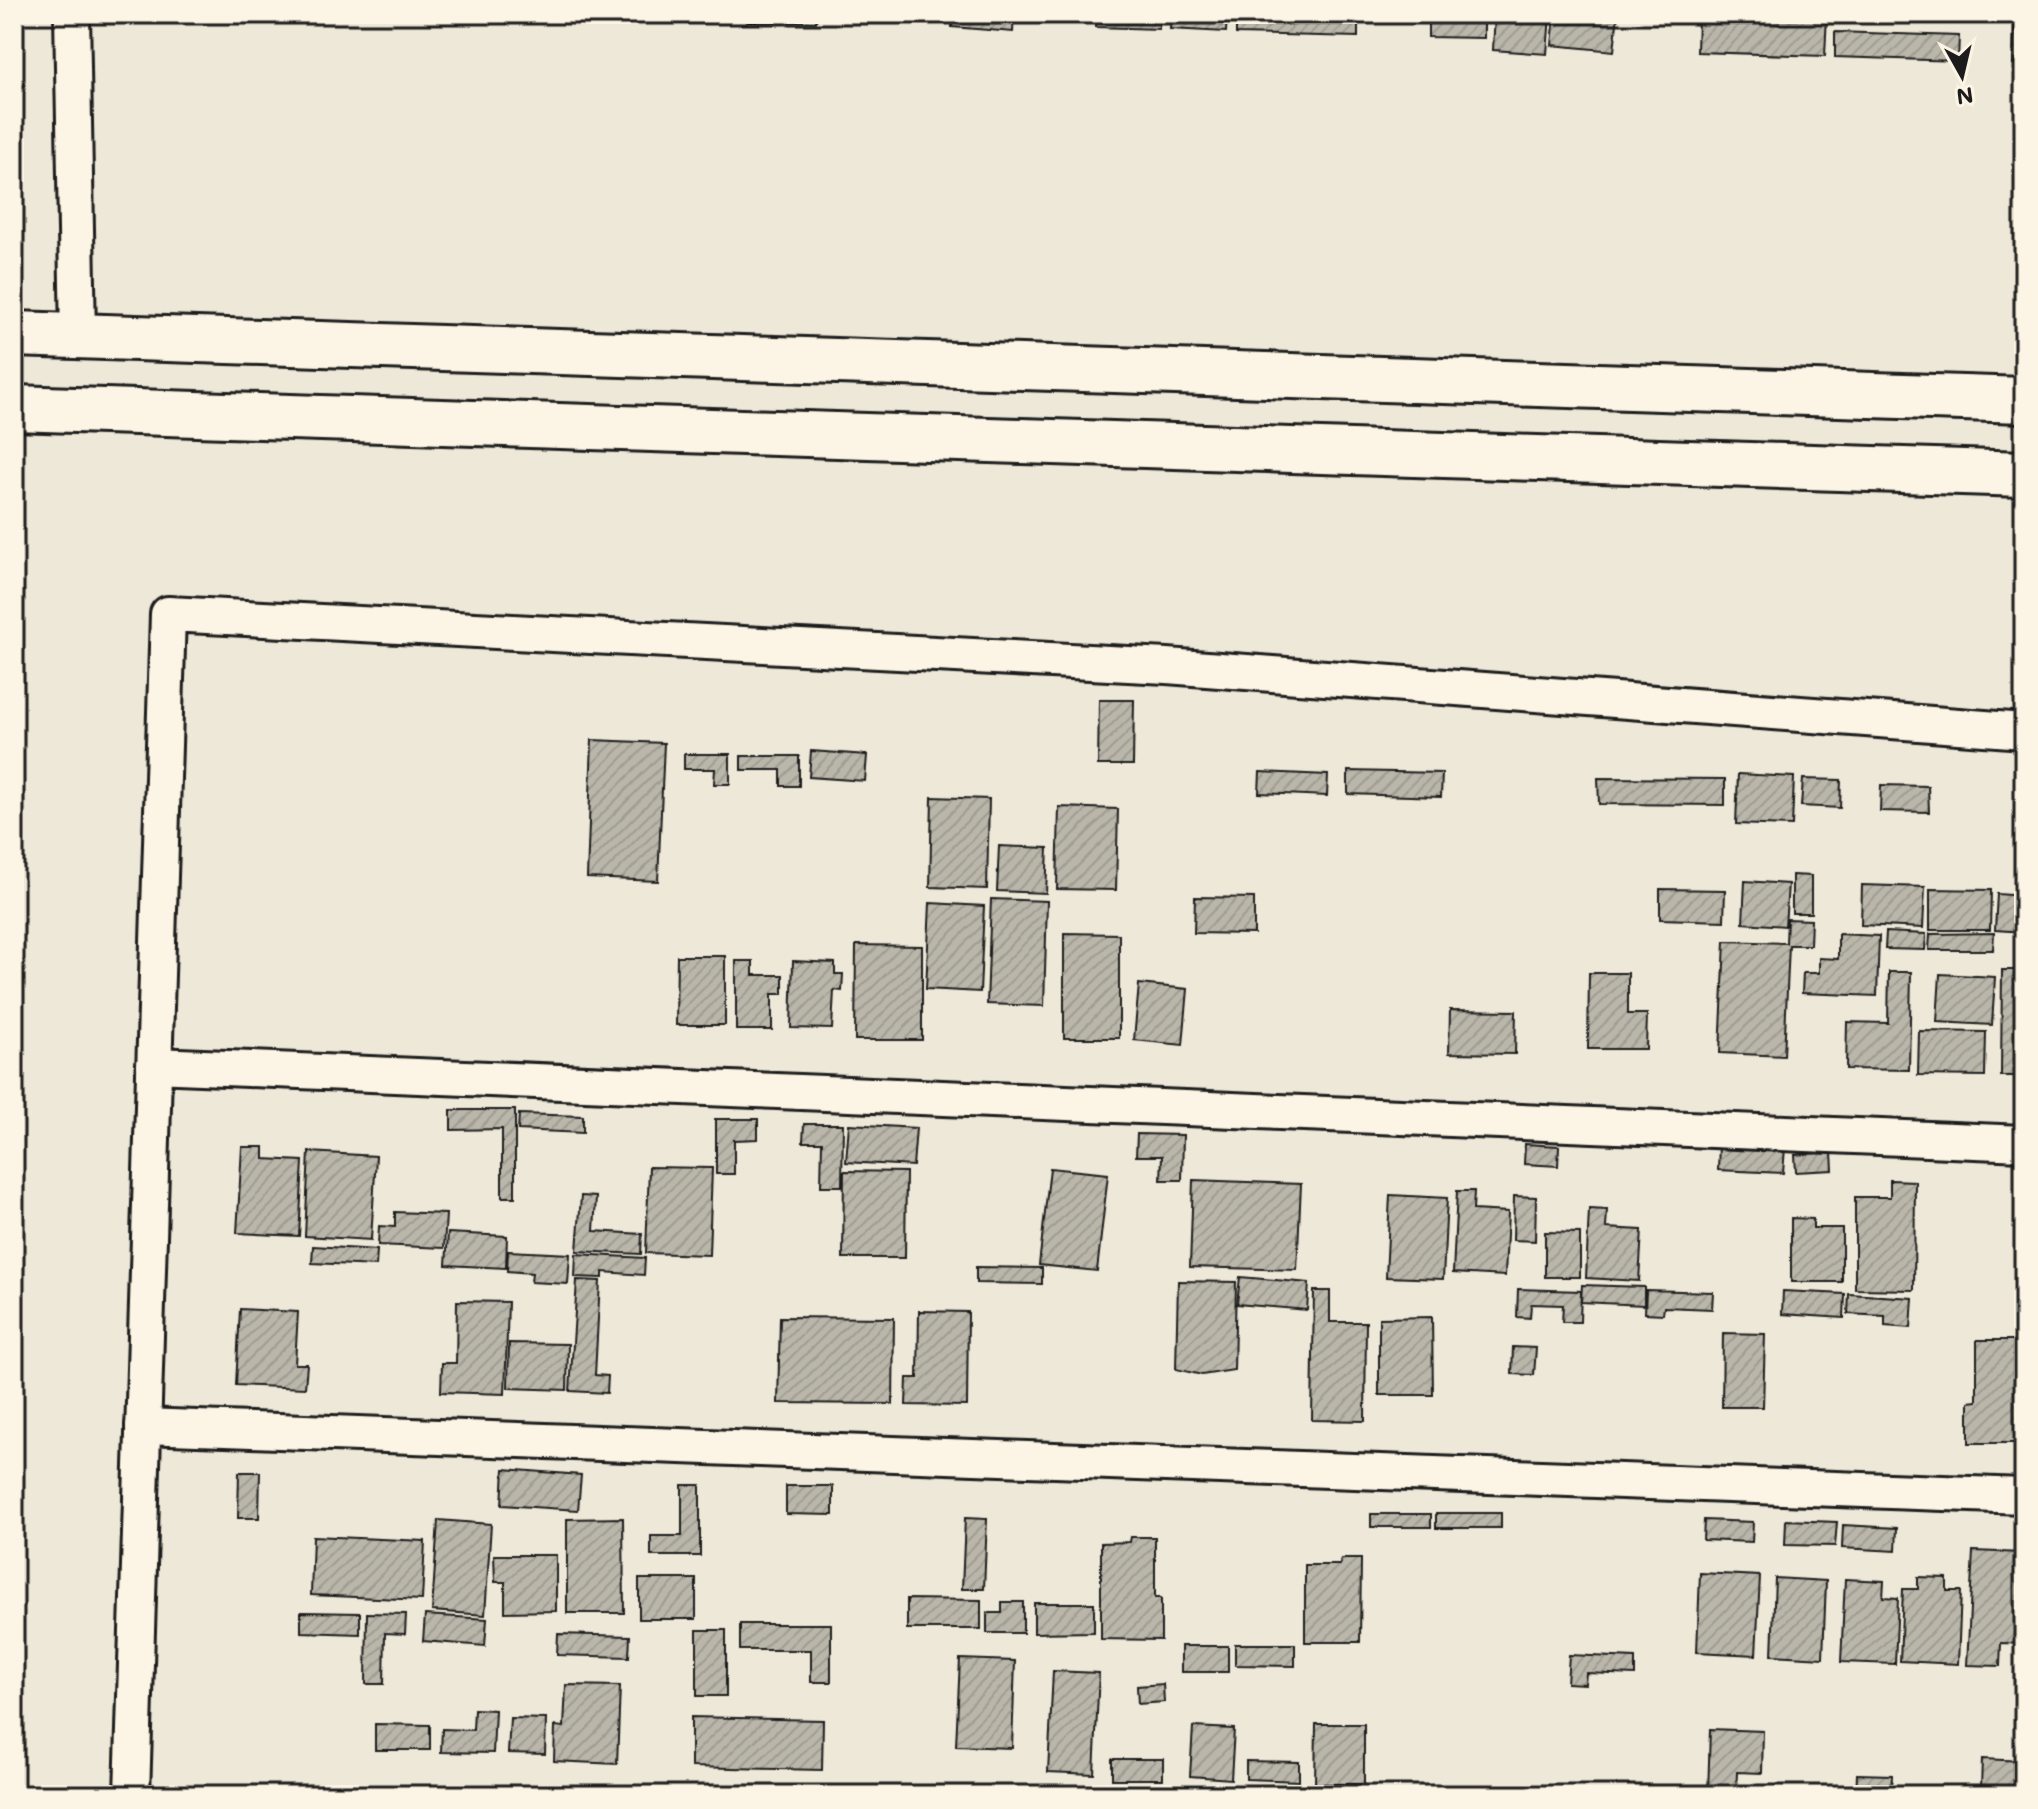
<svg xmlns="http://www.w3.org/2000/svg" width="2038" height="1809" font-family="Mali,sans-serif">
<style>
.building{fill:url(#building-hatch);stroke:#1c1c1c;stroke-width:2}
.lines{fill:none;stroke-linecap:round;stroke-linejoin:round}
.minor-casing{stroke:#1c1c1c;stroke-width:40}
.secondary-casing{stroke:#1c1c1c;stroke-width:50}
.minor{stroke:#fcf5e5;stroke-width:34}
.secondary{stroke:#fcf5e5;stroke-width:44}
</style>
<defs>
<pattern id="building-hatch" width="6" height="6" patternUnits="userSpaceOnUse" patternTransform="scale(2)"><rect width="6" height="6" fill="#bab6aa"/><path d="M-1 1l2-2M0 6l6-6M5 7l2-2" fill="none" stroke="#9f9c92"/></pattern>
</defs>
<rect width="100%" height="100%" fill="#eee8d9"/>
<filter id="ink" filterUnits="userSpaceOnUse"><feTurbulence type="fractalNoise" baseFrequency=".0125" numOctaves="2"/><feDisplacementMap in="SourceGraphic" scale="16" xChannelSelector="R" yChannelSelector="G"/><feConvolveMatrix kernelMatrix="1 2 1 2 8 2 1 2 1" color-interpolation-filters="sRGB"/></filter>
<g filter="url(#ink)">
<g class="building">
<path d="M747 14H817L816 22H747Z"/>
<path d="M823 14H886L885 19Z"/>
<path d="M890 14H949L948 22 890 19Z"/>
<path d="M953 14H1014L1013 32 952 27Z"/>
<path d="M1097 14H1159V29L1096 27Z"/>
<path d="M1171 14H1227L1226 32 1170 29Z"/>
<path d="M1236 14H1358V37L1236 34Z"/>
<path d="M1428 14H1484V38L1428 37Z"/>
<path d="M1495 14H1550L1547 54 1493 50Z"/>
<path d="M1555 14H1618L1614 51 1552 45Z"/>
<path d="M1798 14H1827L1825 56 1697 52 1698 17 1798 20Z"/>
<path d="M2015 14H2024V64H2013Z"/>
<path d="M1835 32 1959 36 1958 61 1835 57Z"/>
<path d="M1099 700H1134L1133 765H1098Z"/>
<path d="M592 740 664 743 658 881 587 878Z"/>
<path d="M811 751 867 755 865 781 809 777Z"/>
<path d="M684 754H730V784H714L715 769H684Z"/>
<path d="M741 756H799V786H781V770H741Z"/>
<path d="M1348 771 1442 773 1441 797 1348 794Z"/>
<path d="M1260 772 1328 775 1327 796 1259 793Z"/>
<path d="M1738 774 1794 777 1792 826 1736 824Z"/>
<path d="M1598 778 1725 779V805L1599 804Z"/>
<path d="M1803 779 1841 780 1840 808 1801 806Z"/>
<path d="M1881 785 1928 786 1929 812 1880 811Z"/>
<path d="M932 797 989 799 987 889 930 887Z"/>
<path d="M1059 807 1118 809 1116 890 1057 889Z"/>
<path d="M999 846 1048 848 1046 893 997 891Z"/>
<path d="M1792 875 1811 876V913H1792Z"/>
<path d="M1745 881 1788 884 1785 926 1743 923Z"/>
<path d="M1862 885 1925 887 1923 928 1861 925Z"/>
<path d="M1660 889 1725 890 1724 921 1660 919Z"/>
<path d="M1930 889 1991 890 1990 930H1930Z"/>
<path d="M1997 894 2024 896V932L1995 930Z"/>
<path d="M1195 897 1254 898V934L1194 933Z"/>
<path d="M991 899 1047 901 1044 1006 987 1004Z"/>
<path d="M930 903 984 906 980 992 926 989Z"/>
<path d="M1787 919 1811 920 1810 945H1789L1784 1056 1720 1053 1725 941 1786 943Z"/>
<path d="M1886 932 1926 934 1925 950 1885 949Z"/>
<path d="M1064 933 1119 934V1038H1064Z"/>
<path d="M1994 933 1993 950H1929L1930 934Z"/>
<path d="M1838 934 1879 936 1877 996 1802 993 1803 973H1819V958L1838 959Z"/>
<path d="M856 945 922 946V1040H855Z"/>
<path d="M677 956H725V1025H676Z"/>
<path d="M2022 960 2024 1076H2001L2002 970H2021Z"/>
<path d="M736 961H753V975H783V994H772V1030H736Z"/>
<path d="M793 961 835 963V974H843L842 991 834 990 832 1029 791 1028Z"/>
<path d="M1889 972H1911L1909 1070 1846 1069 1847 1022 1888 1023Z"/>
<path d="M1589 973H1628V1014H1647L1646 1049H1588Z"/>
<path d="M1940 974 1995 977 1992 1025 1937 1022Z"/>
<path d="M1139 984 1188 989 1183 1045 1134 1040Z"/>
<path d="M1450 1010 1516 1011 1515 1054 1449 1053Z"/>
<path d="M1919 1031 1986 1032 1985 1076 1918 1075Z"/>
<path d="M451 1110H515V1197H502V1129L451 1130Z"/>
<path d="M519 1114 583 1116V1133L518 1130Z"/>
<path d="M714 1119H758V1139L734 1140V1174H716V1119Z"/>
<path d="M804 1124H843L842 1186H821L822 1142H803Z"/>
<path d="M849 1124 916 1128 913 1166 846 1162Z"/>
<path d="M1137 1134 1183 1135 1182 1180H1161L1162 1156H1136Z"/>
<path d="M1525 1144 1559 1146 1558 1166 1524 1164Z"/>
<path d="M1719 1145 1785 1148 1783 1173 1718 1170Z"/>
<path d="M242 1147H264V1159L303 1161 299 1236 237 1233Z"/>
<path d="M309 1152 376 1156 371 1240 305 1236Z"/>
<path d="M1832 1152 1833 1170 1796 1172 1795 1155Z"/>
<path d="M649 1167 712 1168 709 1255 646 1253Z"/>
<path d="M1050 1168 1108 1174 1097 1271 1039 1265Z"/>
<path d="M844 1171 906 1172 905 1258H843Z"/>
<path d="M1193 1180 1301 1184 1297 1270 1190 1267Z"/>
<path d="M1890 1180 1915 1181 1914 1290 1855 1289V1197H1890Z"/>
<path d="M1457 1191H1474L1473 1210 1508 1212 1505 1276 1453 1273Z"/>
<path d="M2020 1192H2024V1224H2019Z"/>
<path d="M1390 1195 1447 1198 1443 1279 1386 1277Z"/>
<path d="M581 1196 596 1197 594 1231 642 1234 641 1254 577 1251Z"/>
<path d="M1514 1196 1536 1197 1535 1241 1513 1240Z"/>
<path d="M1589 1209 1607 1210 1606 1228 1642 1230 1639 1281 1586 1278Z"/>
<path d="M395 1212 446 1214 444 1248 378 1245 379 1226 395 1227Z"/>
<path d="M1791 1218 1813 1219V1228H1842V1282H1791Z"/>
<path d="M1545 1232 1580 1233V1277H1545Z"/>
<path d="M448 1233 507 1236 506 1268 446 1265Z"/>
<path d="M313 1246 377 1250 376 1266 312 1263Z"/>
<path d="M508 1251 570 1254 568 1284 531 1282 532 1273 507 1271Z"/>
<path d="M576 1254 645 1258 644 1275 603 1272V1278L575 1277Z"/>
<path d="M976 1267 1042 1268V1284L976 1283Z"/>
<path d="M1240 1277 1309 1283 1307 1310 1237 1304Z"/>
<path d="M577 1280 600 1281 595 1375 608 1376 607 1393 570 1391Z"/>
<path d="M1178 1281 1236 1282 1234 1370 1202 1375 1176 1369Z"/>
<path d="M1582 1285 1644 1287V1305L1581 1302Z"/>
<path d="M1518 1289 1581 1291 1580 1322H1562L1563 1305 1531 1304 1530 1318 1517 1317Z"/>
<path d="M1646 1290 1713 1292 1712 1309 1664 1307 1663 1314 1645 1313Z"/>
<path d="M1314 1291H1330V1322H1366L1365 1421 1312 1420Z"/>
<path d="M1783 1291 1845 1294 1844 1318 1782 1314Z"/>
<path d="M1849 1294 1913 1298 1911 1328 1885 1326V1316L1848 1314Z"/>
<path d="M457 1301 508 1302 505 1394 441 1392 442 1363H456Z"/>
<path d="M240 1309 298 1312 295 1364H307L305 1388 236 1385Z"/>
<path d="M919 1311 968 1312 967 1406 906 1405 907 1378H918Z"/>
<path d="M780 1317 894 1318 893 1404 778 1403Z"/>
<path d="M1432 1317 1433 1395H1379V1318Z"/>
<path d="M1723 1333 1765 1334 1763 1407H1722Z"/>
<path d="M1977 1340H2024V1443H1969V1402L1977 1401Z"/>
<path d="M509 1343 568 1344 567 1390 508 1388Z"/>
<path d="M1513 1347 1536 1348 1534 1375 1512 1374Z"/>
<path d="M504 1469 581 1475 578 1510 502 1505Z"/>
<path d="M239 1472H260L259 1518H238Z"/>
<path d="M682 1485H700V1556H651V1536H682Z"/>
<path d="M786 1486H833V1515L786 1514Z"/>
<rect x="1436" y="1513" width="65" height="15"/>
<rect x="1371" y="1514" width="60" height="13"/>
<path d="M623 1518 624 1613H567V1519Z"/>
<path d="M965 1518 987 1519 984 1589H962Z"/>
<path d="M438 1520 491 1524 485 1615 432 1611Z"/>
<path d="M1704 1520 1753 1522 1752 1542 1703 1540Z"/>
<path d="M1786 1520 1837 1522 1835 1546 1785 1545Z"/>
<path d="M1843 1525 1897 1528 1896 1551 1842 1548Z"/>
<path d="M313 1536 425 1541 422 1600 311 1595Z"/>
<path d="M1131 1537H1155V1598H1161V1640L1101 1639V1543L1130 1542Z"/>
<path d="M1973 1551 2024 1553V1644L2001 1643 2000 1666 1967 1665Z"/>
<path d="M494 1555H556V1611L505 1612V1582H495Z"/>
<path d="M1341 1559H1361L1360 1642H1305V1565H1340Z"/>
<path d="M1700 1573 1760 1576 1756 1655 1697 1652Z"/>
<path d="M1918 1577 1947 1578V1591H1961L1958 1664 1900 1661 1903 1589H1918Z"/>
<path d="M1775 1578 1826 1581 1823 1658 1772 1655Z"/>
<rect x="639" y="1579" width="57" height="40"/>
<path d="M1845 1579 1884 1581 1883 1597 1898 1598 1895 1664 1841 1662Z"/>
<path d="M907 1599 981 1600V1629H907Z"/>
<path d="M1002 1602H1023V1633H987V1613H1002Z"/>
<path d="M1034 1603H1094V1632L1034 1633Z"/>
<path d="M301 1612 360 1613V1634L301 1632Z"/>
<path d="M367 1613 406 1614 405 1634 385 1633 384 1684H366Z"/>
<path d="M425 1615 487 1619 485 1646 423 1641Z"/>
<path d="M740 1624H831V1682H811V1650H740Z"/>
<rect x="697" y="1630" width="29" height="66"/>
<path d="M558 1634 630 1636 629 1657 557 1655Z"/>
<path d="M1235 1644H1295V1666L1235 1665Z"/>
<rect x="1181" y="1646" width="47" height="26"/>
<path d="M1569 1655 1635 1658V1675L1586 1673 1585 1684 1567 1683Z"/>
<path d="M960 1659 1015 1661 1012 1748 956 1746Z"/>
<path d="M1053 1671 1099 1673 1094 1774 1048 1772Z"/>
<path d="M1163 1684 1164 1702 1138 1704 1137 1686Z"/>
<path d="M566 1685 620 1686 617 1764 554 1761 555 1726 564 1727Z"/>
<path d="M474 1709 495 1710 493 1753 441 1752 442 1729 473 1730Z"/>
<path d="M691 1717 823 1720 822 1770 691 1767Z"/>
<path d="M510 1718 546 1719 545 1754 508 1753Z"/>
<path d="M375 1724 430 1725V1750H375Z"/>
<path d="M1316 1724H1364V1784H1315Z"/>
<path d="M1193 1727 1234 1729 1231 1779 1190 1776Z"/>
<path d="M1710 1729 1763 1731 1762 1773 1737 1772 1736 1795H1708Z"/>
<rect x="1112" y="1759" width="51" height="20"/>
<path d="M1982 1759 2024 1761V1791L1981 1789Z"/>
<path d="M1246 1761 1299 1762V1781L1246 1779Z"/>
<path d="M1857 1774 1892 1775 1891 1794 1897 1795H1856Z"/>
</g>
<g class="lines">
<defs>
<g id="minor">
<path d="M72 14 78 337"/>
<path d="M154 1065 2024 1143"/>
<path d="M143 1426 2024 1496"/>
<path d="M132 1795 168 614 1167 666 2024 731"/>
</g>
<g id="secondary">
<path d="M14 334 2024 400"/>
<path d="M14 408 2024 474"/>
</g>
</defs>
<use href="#minor" class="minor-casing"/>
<use href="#secondary" class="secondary-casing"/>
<use href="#minor" class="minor"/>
<use href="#secondary" class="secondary"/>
</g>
</g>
<rect width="2038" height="1809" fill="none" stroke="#fcf5e5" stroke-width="48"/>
<rect x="24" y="24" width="1990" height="1761" fill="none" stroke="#1c1c1c" stroke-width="3" filter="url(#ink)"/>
<g transform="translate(1962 76) rotate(172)" stroke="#fcf5e5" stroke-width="6" paint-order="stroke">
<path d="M0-6L14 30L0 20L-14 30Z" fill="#1c1c1c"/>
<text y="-12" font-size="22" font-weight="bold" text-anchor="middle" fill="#1c1c1c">N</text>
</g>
</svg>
